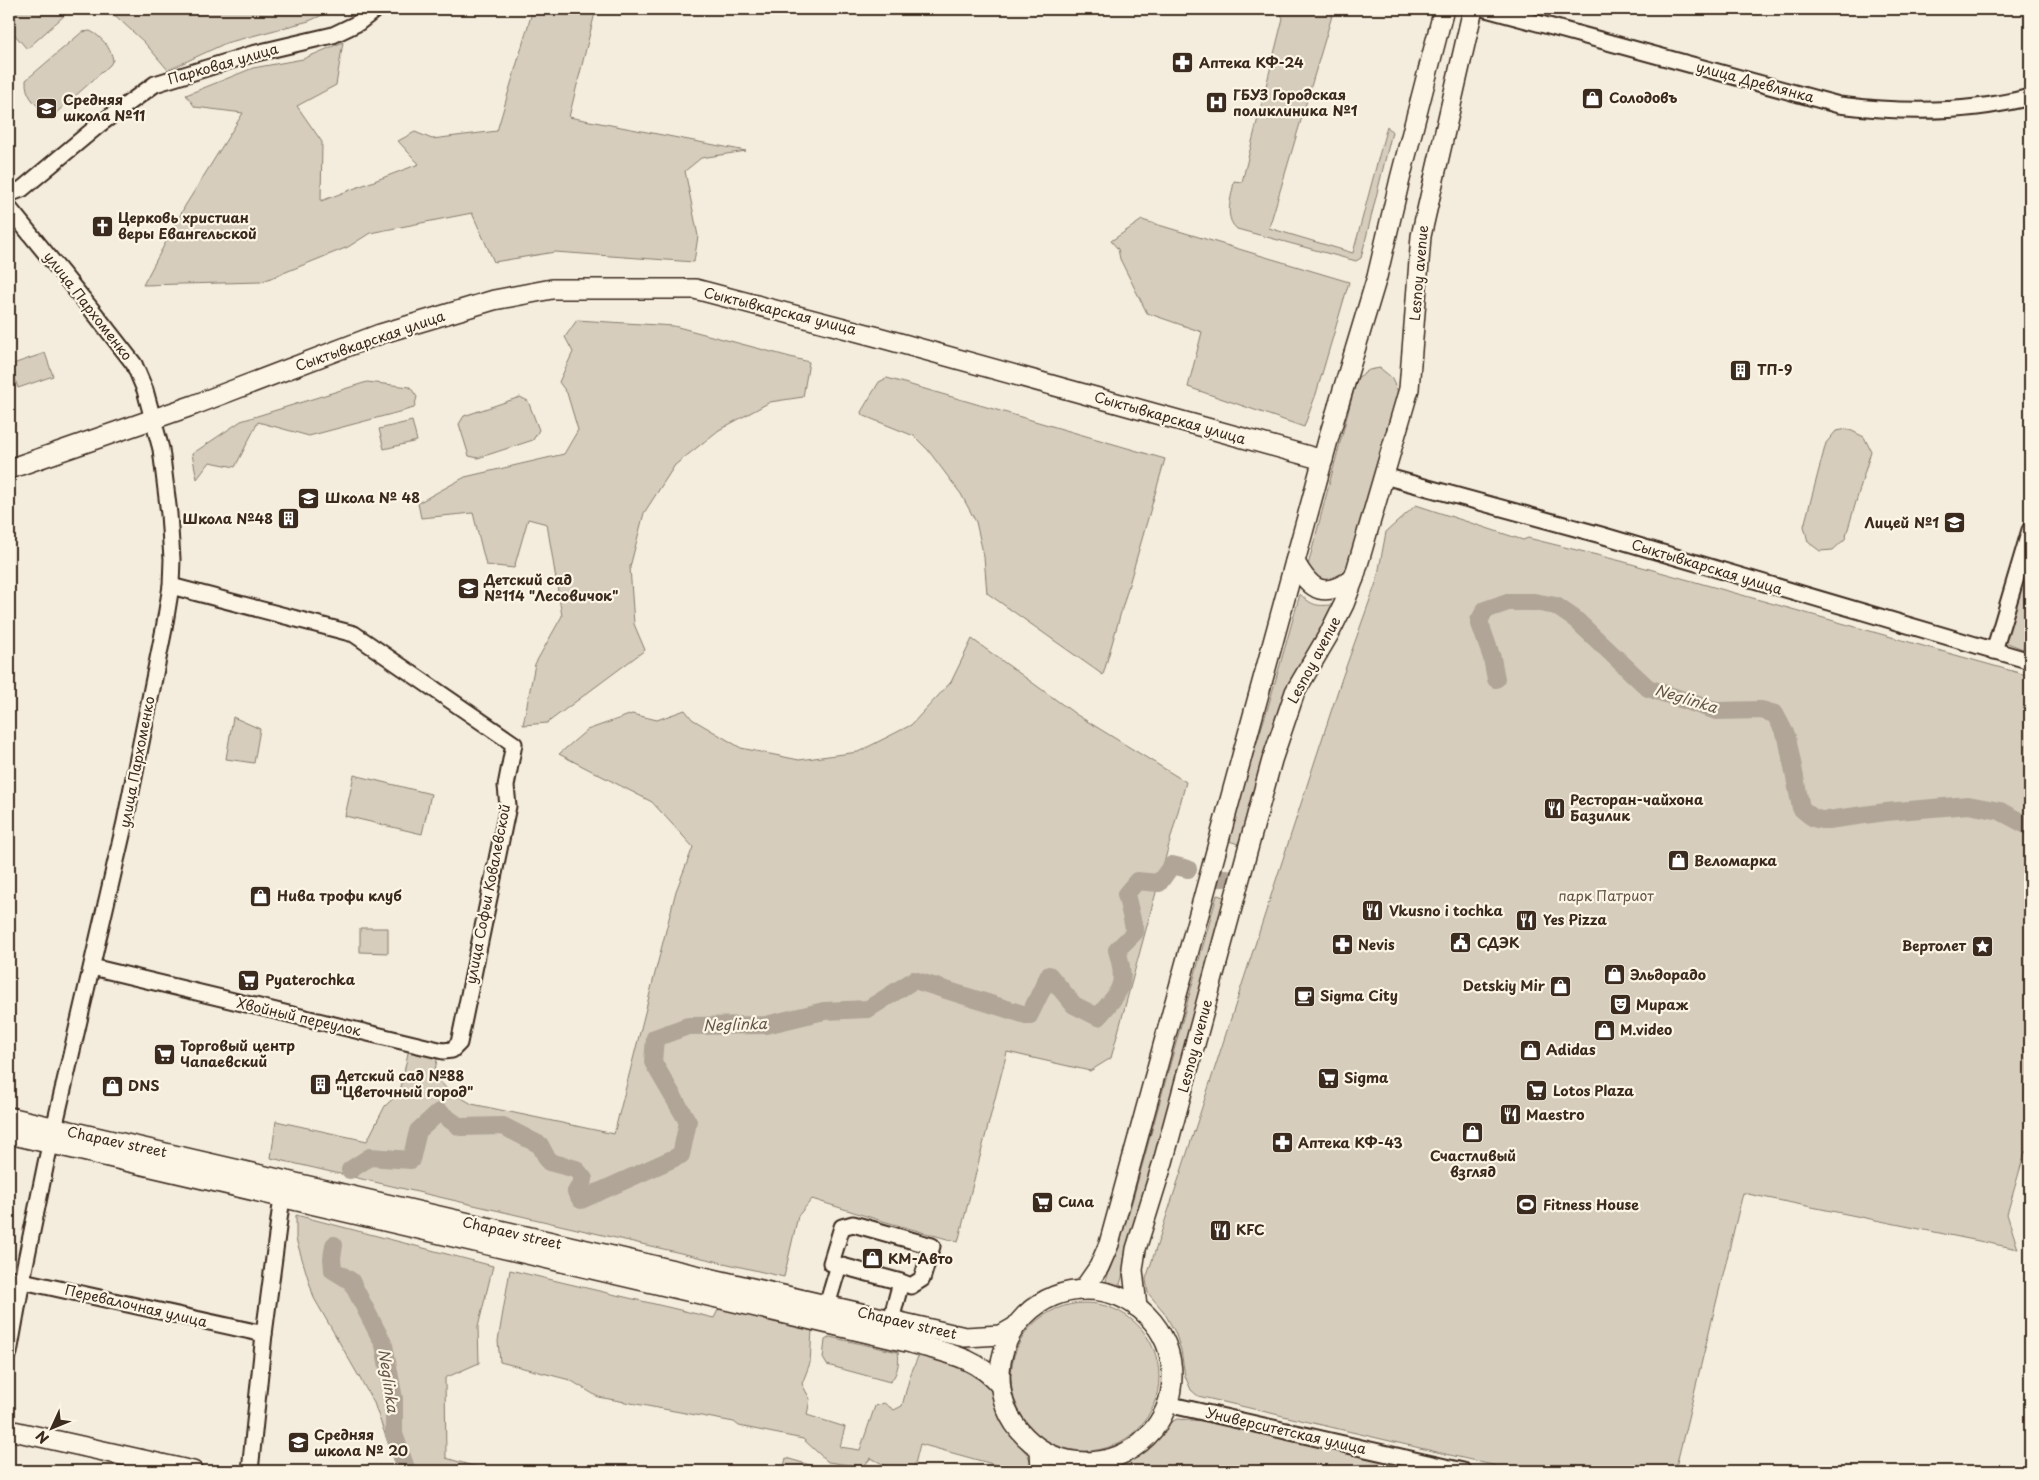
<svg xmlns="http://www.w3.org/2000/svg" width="2039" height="1480" font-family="'Playpen Sans',sans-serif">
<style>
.green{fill:#d6cdbd;stroke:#887c6e}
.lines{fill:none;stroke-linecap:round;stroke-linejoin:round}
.river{stroke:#b0a596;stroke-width:18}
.minor-casing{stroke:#3b2a1e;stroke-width:19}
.major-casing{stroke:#3b2a1e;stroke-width:22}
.minor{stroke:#fcf5e5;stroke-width:15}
.major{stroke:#fcf5e5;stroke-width:19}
.labels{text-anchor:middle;stroke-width:4.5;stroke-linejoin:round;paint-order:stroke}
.poi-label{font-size:14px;font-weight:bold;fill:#3b2a1e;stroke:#fcf5e5;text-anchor:start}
.street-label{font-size:14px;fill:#3b2a1e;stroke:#fcf5e5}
.park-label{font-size:14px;fill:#625346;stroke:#fcf5e5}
.water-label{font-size:15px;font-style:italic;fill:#645548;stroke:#fcf5e5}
</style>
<rect width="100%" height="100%" fill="#f4eddd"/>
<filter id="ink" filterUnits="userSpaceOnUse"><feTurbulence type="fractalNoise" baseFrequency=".02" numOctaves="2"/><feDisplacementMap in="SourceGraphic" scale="10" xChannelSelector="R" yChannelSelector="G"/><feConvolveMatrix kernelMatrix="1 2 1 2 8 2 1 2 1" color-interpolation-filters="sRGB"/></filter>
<g filter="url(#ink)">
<g class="green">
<path d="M9 9H61L66 14 27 49 9 28Z"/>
<path d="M108 9H336L309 21 226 43 168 70 144 42Z"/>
<path d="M533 9H596L569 117 746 151 701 158 685 171 698 236 694 262 555 252 494 262 472 213 370 233 348 247 261 282 143 285 185 206 243 113 195 107 186 95 253 68 303 59 343 42 336 85 297 106 322 142 321 201 419 164 398 141 415 132 432 139 497 131Z"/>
<path d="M1280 9H1334L1269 228 1353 253 1387 126 1392 132 1361 258 1356 261 1237 229C1223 217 1232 197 1234 181L1242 182 1283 18 1280 13Z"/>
<path d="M90 31C101 36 111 48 113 60L110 65 56 113 43 112C34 102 25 95 26 80L82 32Z"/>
<path d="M1142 220 1349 282 1316 394 1304 427 1188 387 1202 332 1147 313 1120 259 1118 249 1111 241Z"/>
<path d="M577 320 674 326 809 362 803 397 770 402 719 430 675 465 644 513 630 567 634 624 645 650 547 723 523 725 535 664 562 616 547 524 528 519 514 568 486 565 473 513 421 518 418 503 465 477 564 454 578 430 567 393 559 382 573 352 565 337Z"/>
<path d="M45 353 53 376 18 388 10 365Z"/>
<path d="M1380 368 1391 377 1398 392 1349 576 1335 588 1314 581 1308 565 1357 378 1369 370Z"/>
<path d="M887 378 1165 459 1103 675 987 593 984 557 976 522 961 494 928 450 914 436 862 415 861 412 879 382Z"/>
<path d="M367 382 410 387 417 397 414 408 309 436 258 422 235 467 210 462 197 479 192 454 241 421Z"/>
<path d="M520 397 528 401 539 430 533 440 478 458 469 456 459 424 464 416Z"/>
<path d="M412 421 417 441 384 449 379 429Z"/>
<path d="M1848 429 1864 437 1871 451 1845 539 1833 550 1820 551 1808 542 1804 526 1826 443 1836 431Z"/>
<path d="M1416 505 1523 540 1528 538 1621 561 2030 676V1152H2025L2007 1214 2018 1249 1743 1193 1675 1471H1518L1198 1396 1191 1390 1185 1376 1181 1350 1175 1332 1164 1312 1148 1293 1146 1279 1342 678 1377 580 1386 532Z"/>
<path d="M2030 558V625L2023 649 2005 642Z"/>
<path d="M1300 594C1314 608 1320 606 1338 604L1290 693 1238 844 1226 840 1268 707Z"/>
<path d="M972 639 1077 715 1186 782 1111 1058 1090 1071 1007 1052 958 1242 879 1220 812 1199 798 1216 784 1277 271 1158 276 1121 367 1141 385 1106 400 1092 409 1048 436 1053 437 1060 434 1075 448 1090 472 1104 614 1134 676 891 693 847 652 802 559 754 587 730 632 714 657 720 685 710 692 719 741 748 799 760 858 752 911 725 951 682Z"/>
<path d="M233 717 260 729 254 763 226 759Z"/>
<path d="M354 775 431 794 422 834 345 816Z"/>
<path d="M1217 895 1231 899 1174 1101 1118 1291 1104 1287 1132 1202Z"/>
<path d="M360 928H388V953L360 952Z"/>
<path d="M296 1215 493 1266 478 1327 479 1363 445 1378 446 1458 483 1469 486 1471H398L374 1403 314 1298 296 1239Z"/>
<path d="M510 1270 714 1318 719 1308 812 1330 810 1363 802 1384 810 1399 807 1415 845 1427 840 1447 860 1450 875 1406 884 1403 894 1410 902 1406 910 1376 919 1354C942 1361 965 1364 982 1382H989L995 1405 1006 1429 1028 1455 1034 1471H1000L996 1465 920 1444 915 1464 910 1471H896L871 1458 863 1467 828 1462 803 1439 739 1426 734 1422 598 1397 570 1380 500 1362 498 1341Z"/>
<circle cx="1085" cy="1377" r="74"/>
<path d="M830 1337 898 1352C900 1361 897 1376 890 1382L827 1365 823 1358 825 1340Z"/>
<path d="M1177 1419 1204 1421 1426 1471H1100L1125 1460 1150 1443 1162 1426Z"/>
<path d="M786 1458 810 1465 811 1471H783Z"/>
</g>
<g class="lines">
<g class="river">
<path d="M1496 679 1492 658 1479 621 1485 610 1508 602H1534L1556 606 1575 619 1648 688 1716 711 1761 710 1775 714 1787 737 1801 808C1810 816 1815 821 1828 820L1886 812 1968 805 2000 811 2030 827"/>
<path d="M1218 878H1227"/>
<path d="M350 1170 370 1157 411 1160 418 1131 439 1112 460 1127 503 1126 540 1145 549 1162 576 1169 584 1179 576 1192 581 1200 681 1155 688 1122 653 1062 655 1038 688 1026 766 1025 824 1011 868 1009 914 980 1029 1016 1049 975 1074 1005 1098 1017C1120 991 1128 986 1117 950L1135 932 1126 894 1137 881 1159 883 1172 865 1188 869"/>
<path d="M334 1245 332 1258 333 1270 351 1281 384 1345 394 1399V1434L407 1471"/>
</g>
<defs>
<g id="minor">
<path d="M1486 9 1839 105C1902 113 1969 113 2030 97"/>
<path d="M9 194 22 189 100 124 155 84 252 54 333 35 358 23 376 9"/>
<path d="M9 208 96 315 134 364 145 390 161 449 169 514 172 559 171 586 164 629 125 822 46 1163 22 1280 9 1353"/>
<path d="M1384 476 1601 535 2030 661"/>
<path d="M1994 651 2030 530"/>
<path d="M92 967 443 1051 452 1050 459 1043 508 806 506 786 514 744 354 634 171 586"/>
<path d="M9 1278 264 1334"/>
<path d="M827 1305 839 1265"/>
<path d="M891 1320 901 1282 831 1263 842 1227 853 1224 932 1246 922 1279 911 1286 901 1282"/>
<path d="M1167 1404 1463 1471"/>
<path d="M250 1471 264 1334 282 1197"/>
</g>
<g id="major">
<path d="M9 469 194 405 380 334 494 300 552 289H695L878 337 1323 460"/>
<path d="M1295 562C1312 593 1325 598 1354 578"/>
<path d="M9 1117 965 1337 1001 1335 1015 1327"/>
<path d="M9 1134 911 1343C946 1353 975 1356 1000 1385"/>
<path d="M1083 1290 1099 1267 1109 1244 1330 433 1377 277 1400 179 1444 9"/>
<circle cx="1086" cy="1376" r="86"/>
<path d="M1137 1307 1133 1270 1136 1249 1163 1162 1272 760 1295 692 1329 634 1344 604 1354 578 1409 389 1421 236 1473 9"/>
<path d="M9 1430 193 1471"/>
<path d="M1040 1449 1041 1471"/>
</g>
</defs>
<use href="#minor" class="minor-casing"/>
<use href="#major" class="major-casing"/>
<use href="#minor" class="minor"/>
<use href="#major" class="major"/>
</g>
</g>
<defs>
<symbol id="pharmacy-square" viewBox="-11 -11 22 22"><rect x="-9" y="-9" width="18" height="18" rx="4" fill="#3b2a1e" stroke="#fcf5e5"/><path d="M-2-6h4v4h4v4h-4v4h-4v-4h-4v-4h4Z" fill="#fff"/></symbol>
<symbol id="shop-square" viewBox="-11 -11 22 22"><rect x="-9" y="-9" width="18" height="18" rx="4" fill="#3b2a1e" stroke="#fcf5e5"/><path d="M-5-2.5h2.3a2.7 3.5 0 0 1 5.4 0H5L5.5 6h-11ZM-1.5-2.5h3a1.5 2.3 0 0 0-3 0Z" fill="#fff"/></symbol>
<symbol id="hospital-square" viewBox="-11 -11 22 22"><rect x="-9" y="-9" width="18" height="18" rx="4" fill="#3b2a1e" stroke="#fcf5e5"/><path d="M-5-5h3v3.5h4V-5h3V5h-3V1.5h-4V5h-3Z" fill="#fff"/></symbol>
<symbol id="school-square" viewBox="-11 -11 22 22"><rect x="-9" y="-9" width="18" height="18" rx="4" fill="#3b2a1e" stroke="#fcf5e5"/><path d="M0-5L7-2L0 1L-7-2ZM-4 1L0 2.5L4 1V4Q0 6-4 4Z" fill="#fff"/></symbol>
<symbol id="church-square" viewBox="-11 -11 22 22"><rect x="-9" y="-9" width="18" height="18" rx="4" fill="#3b2a1e" stroke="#fcf5e5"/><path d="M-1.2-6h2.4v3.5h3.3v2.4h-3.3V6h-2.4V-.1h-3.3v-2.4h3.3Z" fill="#fff"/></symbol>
<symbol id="building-square" viewBox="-11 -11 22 22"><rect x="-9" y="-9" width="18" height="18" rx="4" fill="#3b2a1e" stroke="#fcf5e5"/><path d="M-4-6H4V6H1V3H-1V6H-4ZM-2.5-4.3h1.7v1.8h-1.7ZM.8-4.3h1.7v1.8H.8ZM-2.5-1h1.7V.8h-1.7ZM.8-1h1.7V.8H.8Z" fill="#fff"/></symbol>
<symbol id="restaurant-square" viewBox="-11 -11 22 22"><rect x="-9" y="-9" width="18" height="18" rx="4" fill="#3b2a1e" stroke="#fcf5e5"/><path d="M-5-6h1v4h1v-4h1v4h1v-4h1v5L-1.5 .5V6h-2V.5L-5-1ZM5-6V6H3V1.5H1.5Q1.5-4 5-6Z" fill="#fff"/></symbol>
<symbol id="civic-square" viewBox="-11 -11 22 22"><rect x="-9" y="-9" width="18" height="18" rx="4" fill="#3b2a1e" stroke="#fcf5e5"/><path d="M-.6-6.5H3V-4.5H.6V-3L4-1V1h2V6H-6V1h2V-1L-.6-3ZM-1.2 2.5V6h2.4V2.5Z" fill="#fff"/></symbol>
<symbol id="sight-square" viewBox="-11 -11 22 22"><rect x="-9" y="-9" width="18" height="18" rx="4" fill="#3b2a1e" stroke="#fcf5e5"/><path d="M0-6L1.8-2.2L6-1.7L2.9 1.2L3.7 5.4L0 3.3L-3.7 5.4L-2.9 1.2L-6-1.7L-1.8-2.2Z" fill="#fff"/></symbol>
<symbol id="supermarket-square" viewBox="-11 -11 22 22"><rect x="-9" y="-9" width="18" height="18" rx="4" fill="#3b2a1e" stroke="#fcf5e5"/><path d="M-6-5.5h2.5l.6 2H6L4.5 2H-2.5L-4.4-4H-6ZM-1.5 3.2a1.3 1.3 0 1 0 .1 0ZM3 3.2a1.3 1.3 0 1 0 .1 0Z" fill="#fff"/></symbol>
<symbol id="cafe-square" viewBox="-11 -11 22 22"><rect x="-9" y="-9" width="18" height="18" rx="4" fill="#3b2a1e" stroke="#fcf5e5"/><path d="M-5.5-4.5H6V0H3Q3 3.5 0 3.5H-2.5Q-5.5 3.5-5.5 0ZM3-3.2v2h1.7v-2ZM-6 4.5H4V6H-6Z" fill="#fff"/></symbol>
<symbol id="theatre-square" viewBox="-11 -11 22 22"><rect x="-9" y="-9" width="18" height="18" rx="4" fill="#3b2a1e" stroke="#fcf5e5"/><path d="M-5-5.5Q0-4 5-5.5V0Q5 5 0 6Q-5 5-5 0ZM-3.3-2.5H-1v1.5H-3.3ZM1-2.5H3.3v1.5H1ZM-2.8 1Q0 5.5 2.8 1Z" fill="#fff"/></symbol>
<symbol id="stadium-square" viewBox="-11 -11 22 22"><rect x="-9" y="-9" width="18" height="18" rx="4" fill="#3b2a1e" stroke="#fcf5e5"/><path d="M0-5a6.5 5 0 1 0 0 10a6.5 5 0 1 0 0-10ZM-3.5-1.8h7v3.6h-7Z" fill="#fff"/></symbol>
</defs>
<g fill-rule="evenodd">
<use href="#pharmacy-square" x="1170" y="50" width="25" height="25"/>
<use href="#shop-square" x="1580" y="86" width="25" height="25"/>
<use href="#hospital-square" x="1204" y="90" width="25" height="25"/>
<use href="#school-square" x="34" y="96" width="25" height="25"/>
<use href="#church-square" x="90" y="214" width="25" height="25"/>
<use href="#building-square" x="1728" y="358" width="25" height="25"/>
<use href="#school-square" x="296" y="486" width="25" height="25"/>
<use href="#building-square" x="276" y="506" width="25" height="25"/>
<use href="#school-square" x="1942" y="510" width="25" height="25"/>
<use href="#school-square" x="456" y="576" width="25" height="25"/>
<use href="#restaurant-square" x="1542" y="796" width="25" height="25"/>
<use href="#shop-square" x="1666" y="848" width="25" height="25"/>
<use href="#shop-square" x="248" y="884" width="25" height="25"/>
<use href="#restaurant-square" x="1360" y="898" width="25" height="25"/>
<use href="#restaurant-square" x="1514" y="908" width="25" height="25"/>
<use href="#civic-square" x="1448" y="930" width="25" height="25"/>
<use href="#pharmacy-square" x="1330" y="932" width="25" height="25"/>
<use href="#sight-square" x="1970" y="934" width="25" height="25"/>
<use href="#shop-square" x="1602" y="962" width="25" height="25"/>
<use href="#supermarket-square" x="236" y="968" width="25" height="25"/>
<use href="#shop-square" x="1548" y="974" width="25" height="25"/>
<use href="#cafe-square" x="1292" y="984" width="25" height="25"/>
<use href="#theatre-square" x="1608" y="992" width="25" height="25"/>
<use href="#shop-square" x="1592" y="1018" width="25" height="25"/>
<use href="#shop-square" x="1518" y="1038" width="25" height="25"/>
<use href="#supermarket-square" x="152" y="1042" width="25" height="25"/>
<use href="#supermarket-square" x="1316" y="1066" width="25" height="25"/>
<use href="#building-square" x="308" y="1072" width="25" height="25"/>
<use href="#shop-square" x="100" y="1074" width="25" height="25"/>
<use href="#supermarket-square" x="1524" y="1078" width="25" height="25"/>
<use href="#restaurant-square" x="1498" y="1102" width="25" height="25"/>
<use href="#shop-square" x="1460" y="1120" width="25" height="25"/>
<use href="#pharmacy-square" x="1270" y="1130" width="25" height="25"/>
<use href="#supermarket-square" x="1030" y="1190" width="25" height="25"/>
<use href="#stadium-square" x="1514" y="1192" width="25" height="25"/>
<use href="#restaurant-square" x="1208" y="1218" width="25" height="25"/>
<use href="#shop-square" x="860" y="1246" width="25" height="25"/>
<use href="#school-square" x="286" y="1430" width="25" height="25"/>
</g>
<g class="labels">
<g class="poi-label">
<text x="1199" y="68">Аптека КФ-24</text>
<text x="1233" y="100">ГБУЗ Городская<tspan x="1233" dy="16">поликлиника №1</tspan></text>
<text x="1609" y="103">Солодовъ</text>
<text x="63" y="105">Средняя<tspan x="63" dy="16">школа №11</tspan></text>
<text x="118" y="223">Церковь христиан<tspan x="118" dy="16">веры Евангельской</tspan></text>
<text x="1757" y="375">ТП-9</text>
<text x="325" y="503">Школа № 48</text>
<text x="273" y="524" text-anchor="end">Школа №48</text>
<text x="1939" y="528" text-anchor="end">Лицей №1</text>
<text x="484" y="585">Детский сад<tspan x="484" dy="16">№114 "Лесовичок"</tspan></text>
<text x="1570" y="805">Ресторан-чайхона<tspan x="1570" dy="16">Базилик</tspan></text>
<text x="1694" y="866">Веломарка</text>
<text x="277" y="901">Нива трофи клуб</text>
<text x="1389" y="916">Vkusno i tochka</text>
<text x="1543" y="925">Yes Pizza</text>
<text x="1477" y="948">СДЭК</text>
<text x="1358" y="950">Nevis</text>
<text x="1966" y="951" text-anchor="end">Вертолет</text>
<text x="1630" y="980">Эльдорадо</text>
<text x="265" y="985">Pyaterochka</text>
<text x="1545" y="991" text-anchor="end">Detskiy Mir</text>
<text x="1320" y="1001">Sigma City</text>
<text x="1636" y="1010">Мираж</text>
<text x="1620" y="1035">M.video</text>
<text x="180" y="1051">Торговый центр<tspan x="180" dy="16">Чапаевский</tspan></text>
<text x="1546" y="1055">Adidas</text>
<text x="336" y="1081">Детский сад №88<tspan x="336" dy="16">"Цветочный город"</tspan></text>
<text x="1344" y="1083">Sigma</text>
<text x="128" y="1091">DNS</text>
<text x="1553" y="1096">Lotos Plaza</text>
<text x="1526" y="1120">Maestro</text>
<text x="1298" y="1148">Аптека КФ-43</text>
<text x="1473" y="1161" text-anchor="middle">Счастливый<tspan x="1473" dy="16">взгляд</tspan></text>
<text x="1058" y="1207">Сила</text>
<text x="1543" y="1210">Fitness House</text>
<text x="1236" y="1235">KFC</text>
<text x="888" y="1264">КМ-Авто</text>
<text x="314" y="1440">Средняя<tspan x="314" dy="16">школа № 20</tspan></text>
</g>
<g class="street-label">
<text transform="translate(223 64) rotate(-16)" y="5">Парковая улица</text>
<text transform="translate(1755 82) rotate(15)" y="5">улица Древлянка</text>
<text transform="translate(1419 273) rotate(-85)" y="5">Lesnoy avenue</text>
<text transform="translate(88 306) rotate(52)" y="5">улица Пархоменко</text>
<text transform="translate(780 311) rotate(14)" y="5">Сыктывкарская улица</text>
<text transform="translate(370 341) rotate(-19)" y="5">Сыктывкарская улица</text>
<text transform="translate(1170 418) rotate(16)" y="5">Сыктывкарская улица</text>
<text transform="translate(1707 567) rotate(17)" y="5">Сыктывкарская улица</text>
<text transform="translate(1314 660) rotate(-62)" y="5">Lesnoy avenue</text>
<text transform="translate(137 762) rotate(-79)" y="5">улица Пархоменко</text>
<text transform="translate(488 894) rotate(-79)" y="5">улица Софьи Ковалевской</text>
<text transform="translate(299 1017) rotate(13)" y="5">Хвойный переулок</text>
<text transform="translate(1195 1046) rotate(-75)" y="5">Lesnoy avenue</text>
<text transform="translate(117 1142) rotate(12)" y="5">Chapaev street</text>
<text transform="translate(512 1233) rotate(13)" y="5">Chapaev street</text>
<text transform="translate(136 1306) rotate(13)" y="5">Перевалочная улица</text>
<text transform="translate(907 1323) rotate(13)" y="5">Chapaev street</text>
<text transform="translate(1286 1431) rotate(13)" y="5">Университетская улица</text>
</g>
<g class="park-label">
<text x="1606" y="901">парк Патриот</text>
</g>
<g class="water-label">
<text transform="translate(1686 699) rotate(17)" y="5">Neglinka</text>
<text transform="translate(735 1025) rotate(-2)" y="5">Neglinka</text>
<text transform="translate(388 1381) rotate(82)" y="5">Neglinka</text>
</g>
</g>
<rect width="2039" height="1480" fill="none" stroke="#fcf5e5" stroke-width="30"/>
<rect x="15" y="15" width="2009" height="1450" fill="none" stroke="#3b2a1e" stroke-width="2" filter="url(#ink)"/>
<g transform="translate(52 1428) rotate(226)" stroke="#fcf5e5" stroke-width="4" paint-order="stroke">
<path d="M0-4L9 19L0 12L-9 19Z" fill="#3b2a1e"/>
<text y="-8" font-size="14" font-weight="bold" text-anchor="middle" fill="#3b2a1e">N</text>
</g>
</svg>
